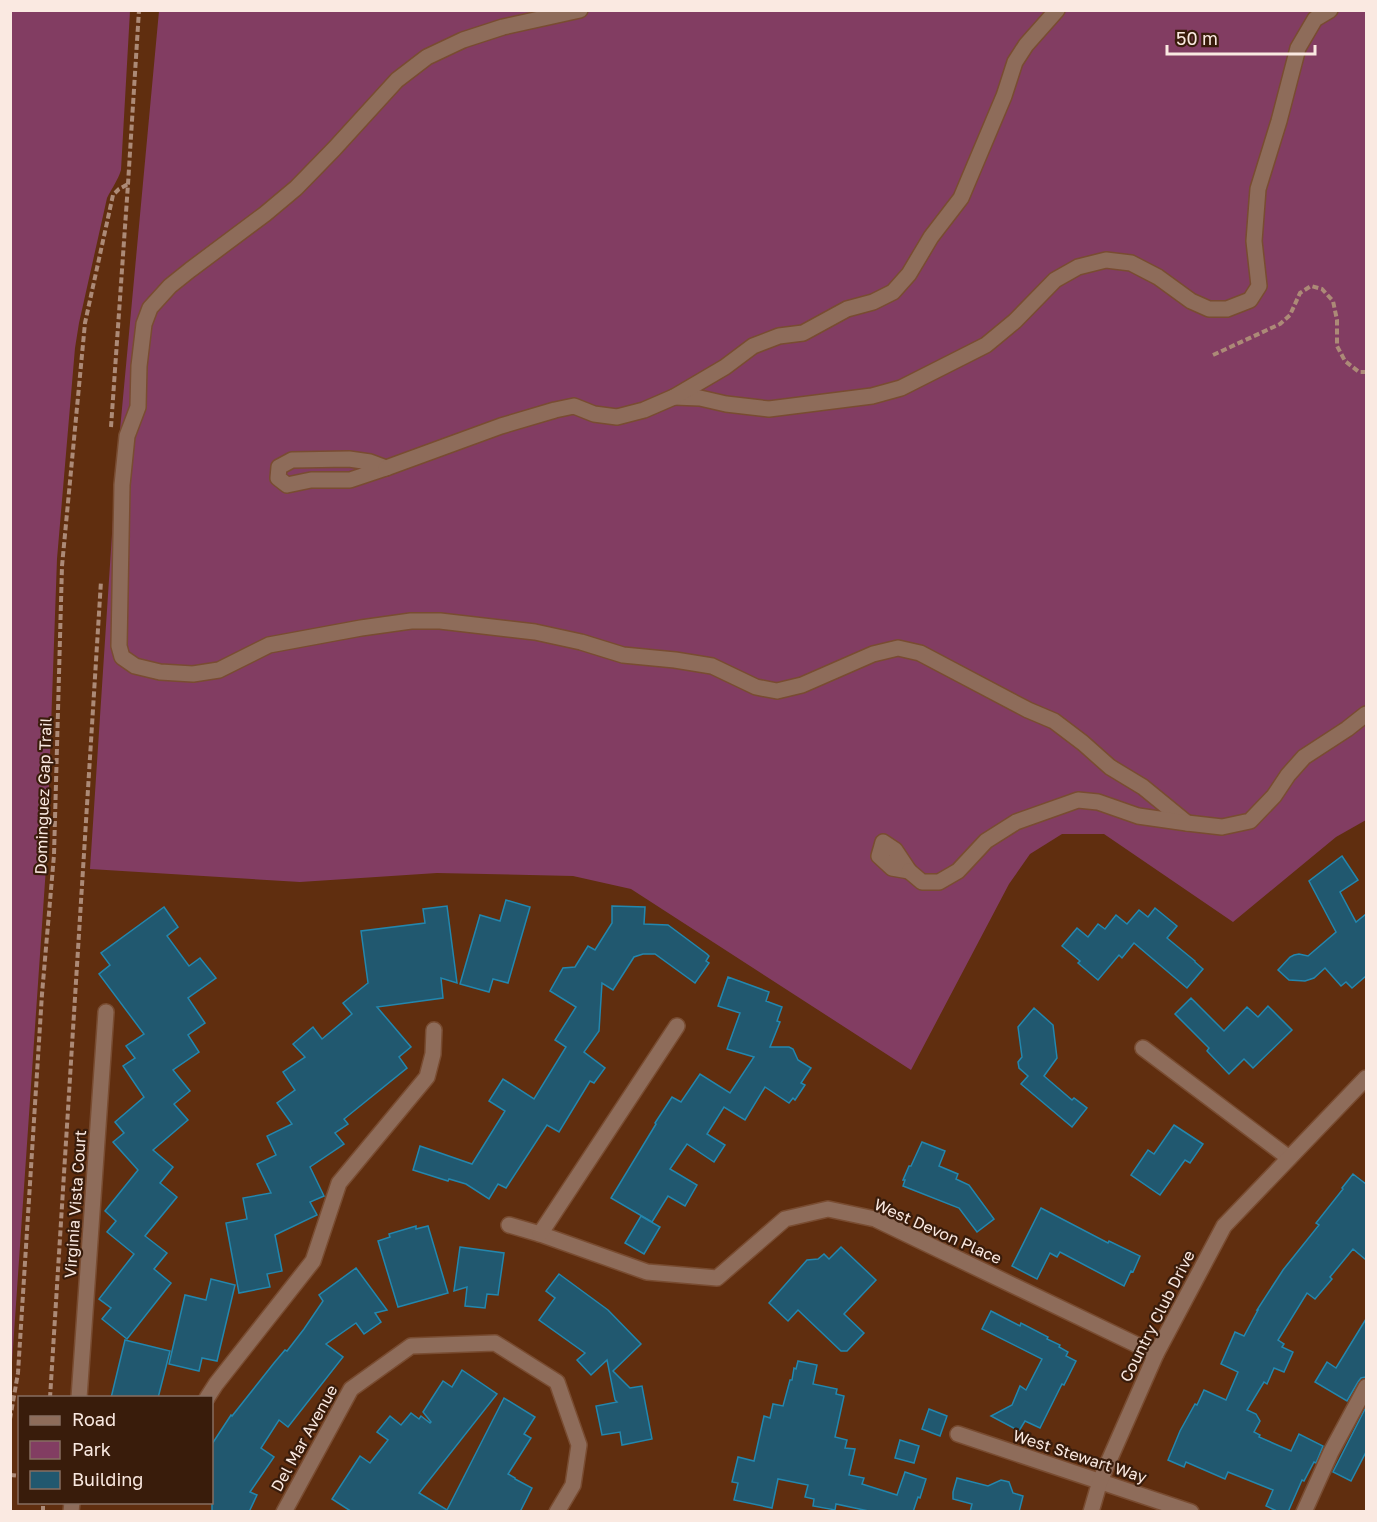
<svg xmlns="http://www.w3.org/2000/svg" width="1377" height="1522" font-family="'Golos Text',sans-serif">
<style>
.green{fill:#823d62}
.building{fill:#21586f;stroke:#2387ae;stroke-width:1.5}
.lines{fill:none;stroke-linecap:round;stroke-linejoin:round}
.minor-casing{stroke:#794c31;stroke-width:18}
.path{stroke:#ac8a77;stroke-width:4;stroke-dasharray:6 3;stroke-linecap:butt}
.minor{stroke:#8e6c5a;stroke-width:15}
.labels{text-anchor:middle;stroke-width:4.5;stroke-linejoin:round;paint-order:stroke}
.street-label{font-size:16px;fill:#fae9e1;stroke:#391c0b}
</style>
<rect width="100%" height="100%" fill="#602e0f"/>
<g class="green">
<path d="M11 10 130 11 121 170C118 180 112 188 107 198L79 323 75 348 57 559 46 867 11 1377Z"/>
<path d="M159 11H1366V820L1336 837 1233 922 1104 834H1062L1030 854 1009 884 911 1070 631 889 573 876 437 873 300 882 90 869 116 473Z"/>
</g>
<g class="building">
<path d="M1342 856 1358 880 1340 892 1356 922 1366 914V976L1352 988 1346 982 1341 986 1325 968 1314 978 1305 981 1289 980 1278 970 1290 957 1294 955 1299 954 1308 956 1336 932 1309 881Z"/>
<path d="M506 900 530 907 508 983 493 979 489 992 460 984 480 915 500 921Z"/>
<path d="M447 906 457 983 441 978 443 998 377 1007 411 1047 399 1057 407 1068 344 1119 348 1124 335 1133 344 1144 310 1167 324 1196 310 1202 317 1215 275 1235 282 1271 267 1274 270 1287 239 1293 226 1223 247 1219 243 1198 271 1193 257 1164 276 1155 267 1136 292 1124 277 1103 295 1090 283 1072 305 1057 293 1044 313 1027 322 1039 352 1014 343 1003 368 983 361 931 425 923 423 909Z"/>
<path d="M612 906 645 907 644 924 668 925 707 954 709 956 706 961 709 963 695 983 655 954H643L634 957 613 990 602 983 599 1031 584 1052 605 1068 594 1083 590 1081 559 1132 547 1125 506 1188 498 1184 489 1199 466 1184 449 1179 448 1181 413 1170 420 1146 472 1164 505 1111 489 1101 503 1079 534 1099 566 1047 555 1040 576 1007 550 991 563 968 575 967 588 946 595 950 612 923Z"/>
<path d="M164 907 178 927 167 936 189 966 200 958 216 978 188 998 205 1023 188 1035 199 1052 173 1070 190 1091 174 1104 188 1120 153 1150 173 1167 160 1183 177 1197 145 1236 167 1253 154 1269 171 1283 127 1339 102 1319 111 1308 99 1299 134 1254 107 1232 116 1221 105 1211 138 1170 113 1142 124 1133 115 1122 144 1097 123 1066 135 1058 126 1046 144 1034 99 974 110 965 101 953Z"/>
<path d="M1155 908 1177 926 1167 938 1195 961V962L1203 969 1187 988 1134 943 1122 958 1119 955 1098 980 1078 963 1080 961 1062 946 1077 928 1088 937 1098 924 1105 929 1116 915 1127 924 1139 910 1148 917Z"/>
<path d="M728 977 769 992 766 1001 782 1007 777 1021 780 1022 770 1047H789L793 1049 798 1060 811 1068 801 1083 805 1085 795 1100 793 1098 789 1103 765 1087 745 1120 724 1107 707 1134 725 1145 714 1162 687 1144 670 1169 697 1185 685 1206 668 1196 652 1222 611 1198 656 1124 655 1123 672 1097 681 1102 700 1074 730 1093 754 1057 727 1049 740 1013 718 1006Z"/>
<path d="M1191 998 1224 1031 1247 1007 1258 1017 1268 1006 1292 1030 1253 1068 1244 1059 1229 1074 1207 1051 1209 1048 1175 1014Z"/>
<path d="M1034 1008 1053 1025 1057 1058 1044 1076 1072 1100 1074 1098 1087 1108 1072 1127 1021 1084 1028 1076 1019 1068 1018 1062 1022 1057 1018 1027Z"/>
<path d="M1174 1125 1203 1144 1190 1163 1185 1160 1160 1195 1131 1175 1148 1150 1154 1154Z"/>
<path d="M922 1142 945 1151 939 1166 958 1174 956 1179 969 1185 994 1219 977 1232 959 1208 903 1186 905 1180H903L909 1166H911Z"/>
<path d="M1353 1174 1366 1184V1260L1353 1249 1330 1277 1332 1279 1315 1299 1307 1293 1278 1340 1284 1344 1282 1347 1293 1352 1284 1372 1274 1368 1267 1384 1264 1382 1247 1410 1256 1414 1260 1421 1254 1432 1260 1435 1259 1437 1291 1451 1299 1434 1323 1446 1316 1463 1314 1462 1304 1481 1302 1480 1288 1512H1279L1266 1506 1273 1490 1228 1472 1225 1479 1186 1462 1184 1467 1168 1460 1180 1431 1195 1404 1197 1405 1204 1390 1226 1400 1238 1372 1221 1364 1235 1332 1244 1336 1258 1310H1257L1283 1270 1319 1225 1316 1223 1343 1189 1342 1188Z"/>
<path d="M1041 1208 1108 1243 1109 1241 1140 1256 1133 1272 1131 1271 1124 1286 1060 1252 1057 1257 1050 1253 1037 1279 1012 1266Z"/>
<path d="M641 1216 660 1227 644 1254 625 1243Z"/>
<path d="M416 1226V1229L428 1226 448 1293 398 1307 378 1241 390 1237 389 1234Z"/>
<path d="M460 1247 504 1253 498 1295 487 1294 485 1308 465 1306 467 1287 454 1291Z"/>
<path d="M841 1247 876 1280 844 1314 864 1333 847 1351H841L798 1310 788 1321 769 1303 807 1260 818 1259 824 1254 829 1259Z"/>
<path d="M356 1268 387 1310 375 1313 381 1322 364 1334 356 1323 326 1344 343 1357 288 1427 279 1420 261 1448 274 1457 250 1492 257 1495 249 1512H212V1444L231 1415 232 1416 274 1363 285 1350 287 1351 304 1329 323 1301 319 1295Z"/>
<path d="M559 1274 608 1310 641 1344 613 1371 630 1388 642 1386 652 1439 622 1445 620 1432 602 1435 596 1406 617 1402 615 1400 607 1360 591 1375 577 1360 585 1353 539 1320 555 1298 546 1291Z"/>
<path d="M211 1279 235 1285 217 1361 202 1358 199 1371 169 1364 185 1295 206 1300Z"/>
<path d="M991 1311 1020 1326 1021 1323 1048 1337 1047 1339 1060 1345 1059 1347 1068 1352 1066 1356 1076 1361 1064 1385 1062 1384 1040 1428 1025 1421 1019 1431 991 1416 1012 1405 1020 1386 1026 1390 1042 1359 982 1329Z"/>
<path d="M1366 1319V1377L1361 1378 1358 1382 1347 1401 1315 1382 1327 1362 1336 1368Z"/>
<path d="M125 1340 170 1351 158 1398H111Z"/>
<path d="M798 1361 817 1365 813 1384 837 1389 836 1394 844 1396 835 1437 847 1440 845 1448 855 1449 849 1475 864 1478 862 1484 897 1495 905 1472 926 1479 920 1498 918 1497 913 1512H873L836 1504 835 1510 813 1506 814 1499 805 1497 808 1485 778 1479 772 1508 734 1500 738 1483 732 1482 738 1457 754 1461 764 1416 770 1418 773 1404 783 1406 790 1380H792L794 1368 796 1369Z"/>
<path d="M462 1370 497 1394 419 1493 447 1510 504 1398 535 1417 524 1434 531 1438 508 1474 515 1478V1479L532 1488 520 1512H352L332 1499 360 1456 370 1463 388 1440 377 1432 390 1416 401 1425 411 1413 419 1419 421 1416 430 1423 431 1422 423 1412 443 1381 452 1387Z"/>
<path d="M1366 1407V1452L1351 1481 1333 1472Z"/>
<path d="M929 1409 947 1416 940 1436 922 1429Z"/>
<path d="M900 1440 919 1446 914 1463 895 1458Z"/>
<path d="M957 1478 988 1486 1001 1480 1009 1482 1013 1493 1023 1496 1019 1512H970L972 1504 953 1499V1492Z"/>
</g>
<g class="lines">
<defs>
<g id="minor">
<path d="M580 10 503 27 463 40 427 57 397 80 334 149 296 188 265 214 190 270 170 286 150 308 144 324 139 366 138 407 127 436 122 485 119 646 122 657 135 666 160 672 193 674 219 670 269 645 361 628 411 621H440L535 632 581 642 623 655 675 660 712 666 756 687 777 691 802 685 873 654 898 648 920 653 1028 710 1054 721 1083 743 1110 767 1143 787 1187 823"/>
<path d="M674 397 700 398 726 404 769 409 872 396 901 388 986 345 1015 321 1055 280 1078 267 1106 260 1131 263 1158 277 1191 301 1209 309H1227L1250 300 1259 286 1254 241 1258 189 1279 121 1298 48 1315 19 1330 10"/>
<path d="M349 459 370 462 386 468 350 480H311L287 485 278 478 279 467 292 460Z"/>
<path d="M386 468 501 426 555 410 574 406 594 414 617 417 644 410 674 397 725 367 753 346 779 336 803 333 847 309 873 302 893 292 909 274 931 237 961 198 1004 96 1015 62 1026 45 1057 10"/>
<path d="M883 842 895 850 909 871 892 868 879 856Z"/>
<path d="M909 871 922 882H939L958 871 986 841 1016 822 1078 800 1098 802 1138 816 1187 823 1222 827 1250 821 1274 796 1288 775 1304 757 1347 729 1366 714"/>
<path d="M1143 1048 1289 1158"/>
<path d="M509 1225 540 1234 647 1272 717 1278 785 1219 828 1209 875 1219 1156 1354"/>
<path d="M540 1234 677 1026"/>
<path d="M79 1398 106 1012"/>
<path d="M207 1398 216 1384 313 1261 339 1183 427 1077 433 1054 434 1030"/>
<path d="M958 1434 1191 1512"/>
<path d="M71 1512 72 1502"/>
<path d="M284 1512 351 1389 411 1346 495 1343 557 1382 579 1445 573 1485 557 1512"/>
<path d="M1091 1512 1100 1481 1156 1354 1224 1226 1366 1078"/>
<path d="M1304 1512 1331 1452 1366 1387"/>
</g>
</defs>
<use href="#minor" class="minor-casing"/>
<g class="path">
<path d="M1213 355 1280 324 1290 315 1300 293 1311 286 1322 289 1333 301 1337 320V346L1345 361 1359 372H1366"/>
<path d="M111 427 128 184 139 10"/>
<path d="M50 1398 101 581"/>
<path d="M10 1419 18 1373 42 994 54 855 62 566 85 323 113 195 119 189 128 184"/>
<path d="M10 1475 20 1476"/>
<path d="M43 1512V1502"/>
</g>
<use href="#minor" class="minor"/>
</g>
<g class="labels">
<g class="street-label">
<text transform="translate(43 796) rotate(-88)" y="6">Dominguez Gap Trail</text>
<text transform="translate(75 1204) rotate(-86)" y="6">Virginia Vista Court</text>
<text transform="translate(938 1231) rotate(24)" y="6">West Devon Place</text>
<text transform="translate(1157 1316) rotate(-63)" y="6">Country Club Drive</text>
<text transform="translate(304 1438) rotate(-61)" y="6">Del Mar Avenue</text>
<text transform="translate(1080 1456) rotate(18)" y="6">West Stewart Way</text>
</g>
</g>
<rect width="1377" height="1522" fill="none" stroke="#fae9e1" stroke-width="24"/>
<rect x="18" y="1396" width="195" height="108" fill="#391c0b" stroke="#866e61" stroke-width="1.5"/>
<rect x="30" y="1416" width="30" height="9" fill="#8e6c5a" stroke="#866e61" stroke-width="1.5"/>
<text x="72" y="1426" font-size="18" fill="#fae9e1">Road</text>
<rect x="30" y="1441" width="30" height="18" fill="#823d62" stroke="#866e61" stroke-width="1.5"/>
<text x="72" y="1456" font-size="18" fill="#fae9e1">Park</text>
<rect x="30" y="1471" width="30" height="18" fill="#21586f" stroke="#866e61" stroke-width="1.5"/>
<text x="72" y="1486" font-size="18" fill="#fae9e1">Building</text>
<path d="M1167 45v9h148v-9" fill="none" stroke="#fae9e1" stroke-width="3"/>
<text x="1176" y="45" font-size="18" fill="#fae9e1" stroke="#391c0b" stroke-width="4.5" paint-order="stroke">50 m</text>
</svg>
